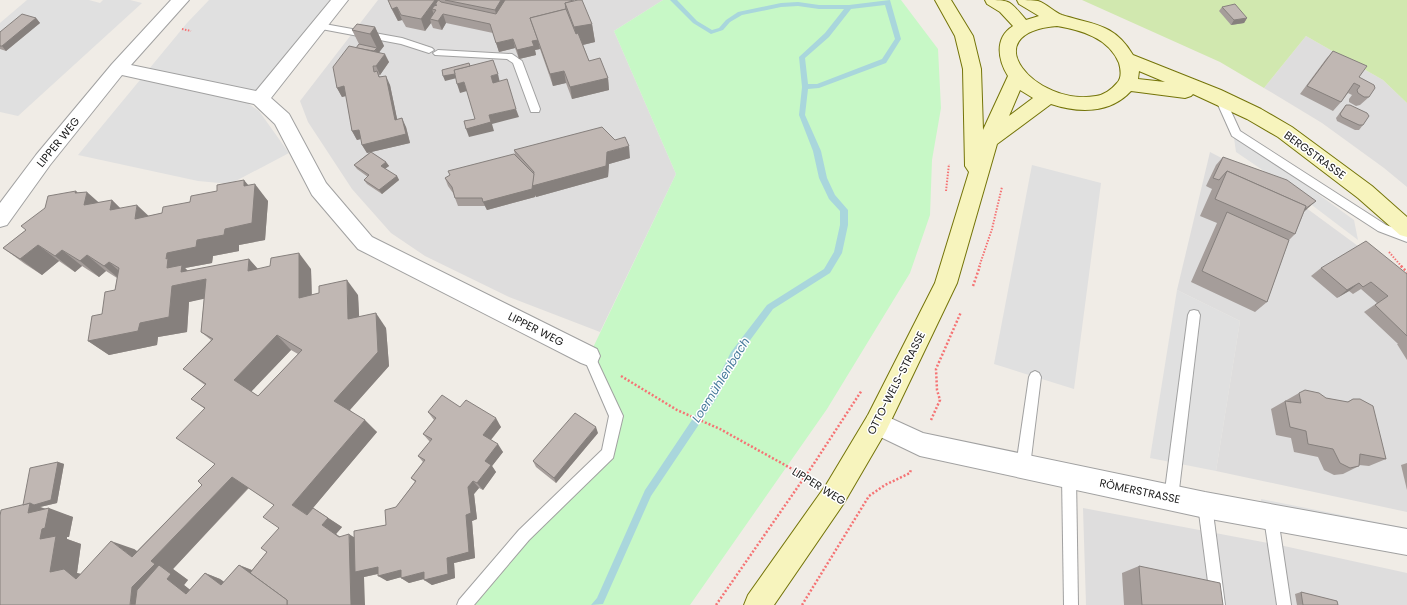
<svg xmlns="http://www.w3.org/2000/svg" width="1407" height="605" font-family="Poppins,sans-serif">
<style>
.residential{fill:#dedddd}
.grass{fill:#d1e8af}
.park{fill:#c7f8c6}
.parking{fill:#e0e0e0}
.lines{fill:none;stroke-linecap:round;stroke-linejoin:round}
.stream{fill:#a9d6dc;fill-rule:evenodd}
.lane-casing{stroke:#a1a1a1;stroke-width:2}
.street-casing{stroke:#a1a1a1;stroke-width:2}
.secondary-casing{stroke:#747409;stroke-width:2}
.path-far1{stroke:#f57374;stroke-width:2;stroke-dasharray:1.5 1.5;stroke-linecap:butt}
.path{stroke:#f57374;stroke-width:2.5;stroke-dasharray:2 2;stroke-linecap:butt}
.lane{fill:#fff;fill-rule:evenodd}
.street{fill:#fff;fill-rule:evenodd}
.secondary{fill:#f7f4bd;fill-rule:evenodd}
.wall{fill:#a59d9a;fill-rule:evenodd}
.shaded-wall{fill:#86807d}
.building{fill:#c0b7b3;stroke:#86807d;fill-rule:evenodd}
.labels{text-anchor:middle;stroke-width:3;stroke-linejoin:round;paint-order:stroke}
.street-label{font-size:11px;fill:#202020;stroke:#fff}
.water-label{font-size:12px;font-style:italic;fill:#497c9c;stroke:#fff}
</style>
<rect width="100%" height="100%" fill="#f0ece6"/>
<g class="residential">
<path d="M378 0H663L614 31 676 174 600 332 509 297 425 256 391 233 352 189 308 122 300 101Z"/>
<path d="M1306 36 1383 80 1407 103V187L1384 168 1322 123 1264 88Z"/>
<path d="M1210 152 1279 188 1358 246 1407 287V512L1216 471 1240 321 1177 290Z"/>
<path d="M1083 508 1284 546 1407 573V605H1086Z"/>
</g>
<path class="grass" d="M1082 0H1407V103L1383 80 1306 36 1264 88 1220 62Z"/>
<path class="park" d="M663 0H901L938 49 941 108 932 160 930 215 910 273 827 409 690 605H464L608 453 616 416 589 356 676 174 614 31Z"/>
<g class="parking">
<path d="M27 0H89L100 3 103 0H130L142 3 18 116 0 112V23Z"/>
<path d="M209 0H330L246 102 259 111 289 153 230 184 198 181 78 155 187 23Z"/>
<path d="M1234 138 1267 157 1354 220 1358 240 1296 193 1236 152Z"/>
<path d="M1032 165 1101 183 1074 389 994 364Z"/>
<path d="M1177 290 1240 321 1216 471 1150 458Z"/>
<path d="M1261 499 1407 528V539L1262 509Z"/>
</g>
<g class="lines">
<path class="stream" d="M670 0H677L697 21 712 30 719 28 726 20 738 12 781 3 798 2 819 5H849L890 0 901 39 886 63 819 88 808 89 805 115 821 151 827 178 835 195 848 210V225L842 253 830 273 773 309 737 358 718 396 651 496 603 604 591 605 597 598 645 490 712 390 731 352 767 305 824 269 834 252 840 225V211L829 199 819 178 813 151 799 115 802 87 799 57 825 33 844 9H819L798 6 781 7 742 15 730 22 723 30 711 34 693 23ZM885 5 895 39 882 59 817 84H808L805 58 829 37 851 9Z"/>
<defs>
<g id="lane">
<path d="M319 23 402 38 432 48 434 50 429 53 401 44 316 28 314 26Z"/>
<path d="M438 50 512 54 522 61 540 109 539 112H531L513 63 507 59 435 55 433 53Z"/>
<path d="M1220 94 1224 95 1225 98 1240 131 1386 225 1407 232V242L1378 231 1232 136 1215 98 1216 95Z"/>
<path d="M1194 310 1198 311 1200 315 1178 498 1176 503 1171 505 1166 503 1164 498 1188 315 1190 311Z"/>
<path d="M589 350 593 352 623 416 613 458 529 540 474 605H457L459 600 519 530 602 450 609 416 583 356 585 352Z"/>
<path d="M1035 371 1039 373 1041 377 1030 466 1028 471 1023 473 1018 471 1016 466 1029 377 1031 373Z"/>
<path d="M1069 469 1074 471 1076 476 1078 605H1064L1062 476 1064 471Z"/>
<path d="M1205 498 1210 500 1212 505 1225 605H1211L1198 505 1200 500Z"/>
<path d="M1271 511 1276 513 1278 518 1291 605H1277L1264 518 1266 513Z"/>
</g>
<g id="street">
<path d="M171 0H189L131 65 256 91 331 0H348L271 98 289 114 326 183 372 237 597 349 600 356 597 363 589 366 581 363 358 249 312 195 275 124 254 104 122 75 50 165 7 225 0 227V203L36 155 112 64Z"/>
<path d="M877 412 923 433 1205 492 1407 529V555L1205 518 920 456 868 431 865 423 868 415Z"/>
</g>
<path id="secondary" d="M935 0H951L973 36 981 69 983 130 1008 76C998 60 994 38 1013 26L1000 12 987 4 985 0C1011 0 1009 0 1026 20L1039 16 1019 4 1017 0C1023 0 1033 0 1038 1 1047 4 1054 12 1062 15 1093 25 1114 23 1133 55L1221 90 1261 109 1292 127 1372 186 1407 217V237L1400 235 1358 198 1278 137 1247 119 1193 94 1191 96 1185 98 1131 91C1110 114 1078 113 1051 104L997 144 957 283 886 431 844 503 774 605H744L748 595 826 485 868 415 935 283 969 172 965 166 963 69 955 36ZM1057 26C1081 30 1109 38 1119 63 1121 70 1122 78 1117 83 1112 89 1104 95 1096 96 1036 107 972 33 1057 26ZM1139 71 1165 82 1138 79ZM1020 90 1033 98 1009 116Z"/>
</defs>
<use href="#lane" class="lane-casing"/>
<use href="#street" class="street-casing"/>
<use href="#secondary" class="secondary-casing"/>
<g class="path-far1">
<path d="M182 29 191 31"/>
<path d="M946 191 949 164"/>
<path d="M1389 252 1402 267"/>
<path d="M979 267 992 229 1002 187"/>
</g>
<g class="path">
<path d="M1401 266 1407 272"/>
<path d="M973 286 980 266"/>
<path d="M621 376 677 410 720 429 812 480"/>
<path d="M931 420 940 400 937 390 936 369 961 312"/>
<path d="M716 605 813 465 862 390"/>
<path d="M802 605 869 496 885 485 910 473 911 469"/>
</g>
<use href="#lane" class="lane"/>
<use href="#street" class="street"/>
<use href="#secondary" class="secondary"/>
</g>
<g class="wall">
<path d="M388 0H569L592 24 595 42 583 45 589 61 608 78 609 90 572 99 566 83 553 86 540 49 535 50 536 55 519 59 515 48 499 52 493 33 446 23 442 30 433 28 431 23 425 31 406 27 402 20 398 21 392 10Z"/>
<path d="M1222 7 1247 18 1244 23 1231 25 1219 11Z"/>
<path d="M36 18 40 23 6 51 0 49V32Z"/>
<path d="M375 27 384 46 379 52 389 62 380 75H379L380 77 390 85 397 119 406 127 410 143 371 152 386 162 389 166 385 169 397 176 399 180 382 194 367 184 364 180 368 177 357 169 354 165 370 152 367 153 362 145 361 139 357 140 352 131 346 96 342 97 337 88 356 48 359 44 352 30Z"/>
<path d="M1333 51 1359 77 1369 97 1360 105 1356 106 1349 102V99L1352 95 1348 93 1341 102 1333 111 1300 94 1326 59Z"/>
<path d="M1346 105 1363 125 1359 130H1355L1337 121 1336 118 1342 110Z"/>
<path d="M514 150 630 158 609 164 608 177 536 197 535 195V197L487 210 485 206H458L455 198 453 193 448 186 445 178 515 155Z"/>
<path d="M1223 157 1307 209 1304 212 1295 234 1289 240 1267 302 1255 312 1191 282 1217 223 1200 216 1212 189 1206 186 1216 165Z"/>
<path d="M249 185 268 201 265 240 239 245V251L213 256 212 263 185 268 188 271 249 259 258 269H311L312 295H358L359 316 386 328 389 366 350 410 377 432 313 508 342 527 336 534 339 537H354L386 525 396 507 415 482 411 478 423 462 418 456 430 442 423 434 434 420 428 412 460 407 501 427 491 440 503 452 492 466 496 472 483 490 479 488 474 494 477 519 472 521 475 558 454 563 455 578 432 585 424 579 409 583 401 578V577L387 581 378 574 364 577 0 605 23 505 58 462 64 464 57 503 40 507 73 517 69 537H67V539L81 544 77 573 81 574 134 549 137 551 202 485 215 464 205 409 191 399 205 385 183 369 211 340 201 332 204 298 189 302 187 332 158 337 157 345 109 355 88 341 115 290 117 278 106 271 99 277 82 266 75 272 59 261 42 275 25 264 3 248 76 191 77 193 99 203 112 200 120 208 148 216 162 213 190 202ZM291 350 298 354 258 396 251 391ZM249 488 274 505 279 528 267 552 252 570 239 565 224 582 220 579 205 573 190 590 184 585 188 580 173 569Z"/>
<path d="M1321 268 1407 274V360L1397 344 1398 343H1397L1364 312 1377 303 1361 289 1353 294 1349 291 1337 298 1311 276Z"/>
<path d="M1299 393 1347 402 1353 399 1386 459 1369 466 1359 465V466L1343 474 1334 475 1324 470 1318 457 1294 452 1291 438 1276 435 1271 409Z"/>
<path d="M598 433 556 483 536 467 533 461Z"/>
<path d="M1407 463V490L1401 465Z"/>
<path d="M1139 566 1223 605H1124L1122 573Z"/>
<path d="M1301 592 1338 605H1297L1295 594Z"/>
</g>
<g class="shaded-wall">
<path d="M435 0H438L441 9 437 5H435L438 14 436 10 432 9 435 18 430 19 431 23 425 31 421 19Z"/>
<path d="M501 0H513L498 23 495 10Z"/>
<path d="M397 7 402 20 398 21 392 9Z"/>
<path d="M443 14 446 23 442 30 438 21Z"/>
<path d="M36 18 40 23 6 51 2 46Z"/>
<path d="M1247 18 1244 23 1231 25 1234 20Z"/>
<path d="M592 24 595 42 578 46 574 27Z"/>
<path d="M375 27 384 46 374 59 372 55 377 48 370 34Z"/>
<path d="M513 39 515 48 499 52 496 43Z"/>
<path d="M538 40 540 49 535 50 536 55 519 59 517 50 532 41Z"/>
<path d="M385 54 389 62 380 75 376 66Z"/>
<path d="M471 70 473 74 445 81 443 76Z"/>
<path d="M564 71 566 83 553 86 550 74Z"/>
<path d="M498 74 500 83 495 92 491 76Z"/>
<path d="M386 76 390 85 399 128 395 120Z"/>
<path d="M608 78 609 90 572 99 570 87Z"/>
<path d="M464 82 467 91 460 93 457 84Z"/>
<path d="M344 86 349 95 342 97 337 88Z"/>
<path d="M516 109 519 117 492 124 494 131 469 137 466 129 489 115Z"/>
<path d="M402 118 406 127 410 143 367 153 362 145Z"/>
<path d="M359 130 364 138 357 140 352 131Z"/>
<path d="M629 146 630 158 609 164 608 177 536 197 535 195V197L487 210 483 202 607 152Z"/>
<path d="M386 162 389 166 383 170 381 166Z"/>
<path d="M397 176 399 180 382 194 379 190Z"/>
<path d="M244 180 254 192 255 184 268 201 265 240 239 245V251L213 256 212 263 185 268 198 281 206 279 222 295 189 302 187 332 158 337 157 345 109 355 88 341 140 323 167 268 166 259 167 253 225 229 244 186Z"/>
<path d="M76 191 85 200 87 192 105 208 84 205 75 193Z"/>
<path d="M112 200 129 217 110 210Z"/>
<path d="M1316 201 1307 209 1288 223 1296 215Z"/>
<path d="M137 205 154 221 135 219Z"/>
<path d="M38 245 59 261 42 275 20 259Z"/>
<path d="M62 250 82 266 75 272 55 256Z"/>
<path d="M299 253 311 269 312 313 299 298Z"/>
<path d="M87 255 106 271 99 277 80 261Z"/>
<path d="M249 259 263 275 248 271Z"/>
<path d="M109 262 127 278 123 282 104 266Z"/>
<path d="M347 280 358 295 360 333 348 319Z"/>
<path d="M1359 283 1349 291 1337 298 1347 290Z"/>
<path d="M376 313 386 328 389 366 347 413 334 401Z"/>
<path d="M277 335 291 350 250 393 234 380Z"/>
<path d="M496 418 501 427 488 443 483 435Z"/>
<path d="M365 420 377 432 307 515 322 524 292 505Z"/>
<path d="M596 427 598 433 556 483 554 478Z"/>
<path d="M498 444 503 452 492 466 496 472 483 490 477 483 485 461Z"/>
<path d="M58 462 64 464 57 503 40 507 48 510 49 508 73 517 69 537H67V539L81 544 77 573 89 576 101 586 50 572 40 539 28 513 30 503Z"/>
<path d="M232 477 249 487 173 569 188 580 184 585 203 600 153 605H130L132 587 151 561Z"/>
<path d="M473 481 479 488 474 494 477 519 472 521 475 558 454 563 455 578 432 585 424 580 447 558 466 515 468 487Z"/>
<path d="M313 508 342 527 336 534 350 543 349 534 363 543 378 567 386 572 364 577 365 605H351L339 537 322 525Z"/>
<path d="M111 541 134 549 154 565 132 557Z"/>
<path d="M239 565 254 571 290 605Z"/>
<path d="M401 570 409 575 387 581 378 576Z"/>
<path d="M424 572 431 577 409 583 401 578Z"/>
<path d="M205 573 220 579 237 591 221 585Z"/>
</g>
<g class="building">
<path d="M388 0H435L421 19 401 15 397 7 392 9Z"/>
<path d="M438 0 440 1 441 2 496 14 505 0H569L574 1 565 3 566 9 530 18 538 40 532 41 534 46 517 50 513 39 496 43 490 24 443 14 438 21 430 19 436 10 432 9 434 6 437 5H435Z"/>
<path d="M445 0H501L495 10Z"/>
<path d="M578 0H582L592 24 574 27 565 3Z"/>
<path d="M1235 4 1247 18 1234 20 1222 7Z"/>
<path d="M566 9 576 34 578 33 589 61 600 58 608 78 570 87 564 71 550 74 530 18Z"/>
<path d="M22 14 36 18 2 46H0V32Z"/>
<path d="M357 24 375 27 370 34 352 30Z"/>
<path d="M359 44 377 48 374 51 356 48Z"/>
<path d="M349 46 385 54 376 66H373L374 72 377 71 379 77 386 76 395 120 402 118 406 134 362 145 359 130 352 131 344 86 337 88 333 67Z"/>
<path d="M1333 51 1367 66 1359 77 1374 85 1375 88 1369 97H1364L1358 93 1357 90 1360 86 1354 83 1341 102 1307 86Z"/>
<path d="M493 60 498 74 491 76 493 83 507 79 516 109 489 115 491 122 466 129 464 121 475 119 464 82 457 84 454 70Z"/>
<path d="M469 63 470 66 454 70 455 74 443 76 442 70Z"/>
<path d="M1346 105H1350L1367 113 1369 116 1363 125H1359L1342 117 1340 114Z"/>
<path d="M602 127 615 140 625 137 629 146 607 152 606 166 532 186 534 172 514 150Z"/>
<path d="M371 152 386 162 381 166 397 176 379 190 364 180 369 175 354 165Z"/>
<path d="M514 154 534 174 532 189 483 202 482 198H455L452 187 445 178 450 175 448 171Z"/>
<path d="M1223 157 1287 180 1316 201 1305 209 1306 206 1227 171 1219 180 1213 178Z"/>
<path d="M1227 171 1306 206 1295 234 1215 199Z"/>
<path d="M244 180V186L255 184 252 223 225 229 224 235 197 240 196 247 167 253 166 259 168 258 167 268 182 265 181 272 249 259 248 271 270 266 271 258 299 253V298L319 293V286L347 280 348 319 376 313 378 352 334 401 365 420 292 505 307 515 313 508 328 518 322 525 339 537 349 534 351 605H287V600L250 573 267 552 261 548 279 528 263 517 274 505 232 477 151 561 155 564 132 587 130 605H0V516L1 510 30 503 28 513 49 508 45 528 42 529 40 539 56 536 50 572 64 569 76 579 111 541 132 557 202 485 198 481 215 464 176 438 205 408 191 399 206 384 183 369 213 339 201 332 206 279 172 286 169 317 140 323 138 331 88 341 92 316 102 314 105 292 115 290 119 268 109 262 104 266 87 255 80 261 62 250 55 256 38 245 20 259 3 248 26 230 21 226 45 208 48 196 76 191 75 193 87 192 84 205 112 200 110 210 137 205 135 219 162 213 163 207 190 202 191 196 217 191V185ZM277 335 302 350 258 396 234 380Z"/>
<path d="M1227 212 1289 240 1267 302 1202 271Z"/>
<path d="M1366 241 1407 274V336L1375 305 1388 296 1371 282 1363 287 1359 283 1347 290 1321 268Z"/>
<path d="M1305 390 1319 393 1326 398 1348 402 1353 399H1360L1373 406 1386 459 1360 454 1359 466 1350 468 1340 463 1333 449 1308 444 1306 431 1290 427 1285 401 1301 403 1299 393Z"/>
<path d="M442 395 460 407 466 400 496 418 483 435 498 444 485 461 491 465 477 483 473 481 468 487 471 513 466 515 469 552 447 558 448 574 424 580V572L401 578V570L378 576V567L355 572 354 531 386 525 385 510 396 507 416 481 411 478 425 460 418 456 432 439 423 434 436 418 428 412Z"/>
<path d="M575 413 596 427 554 478 533 461Z"/>
<path d="M58 462 51 500 34 505 30 503 23 505 30 468Z"/>
<path d="M159 565 171 574 167 579 186 594 205 573 221 585 239 565 287 600V605H135L137 590Z"/>
<path d="M1139 566 1220 583 1223 605H1142Z"/>
<path d="M1301 592 1337 601 1338 605H1303Z"/>
</g>
<g class="labels">
<g class="street-label">
<text transform="translate(58 142) rotate(-51)" y="4">LIPPER WEG</text>
<text transform="translate(1315 155) rotate(36)" y="4">BERGSTRASSE</text>
<text transform="translate(536 329) rotate(27)" y="4">LIPPER WEG</text>
<text transform="translate(896 383) rotate(-63)" y="4">OTTO-WELS-STRASSE</text>
<text transform="translate(819 486) rotate(32)" y="4">LIPPER WEG</text>
<text transform="translate(1140 491) rotate(12)" y="4">RÖMERSTRASSE</text>
</g>
<g class="water-label">
<text transform="translate(721 380) rotate(-58)" y="4">Loemühlenbach</text>
</g>
</g>
</svg>
